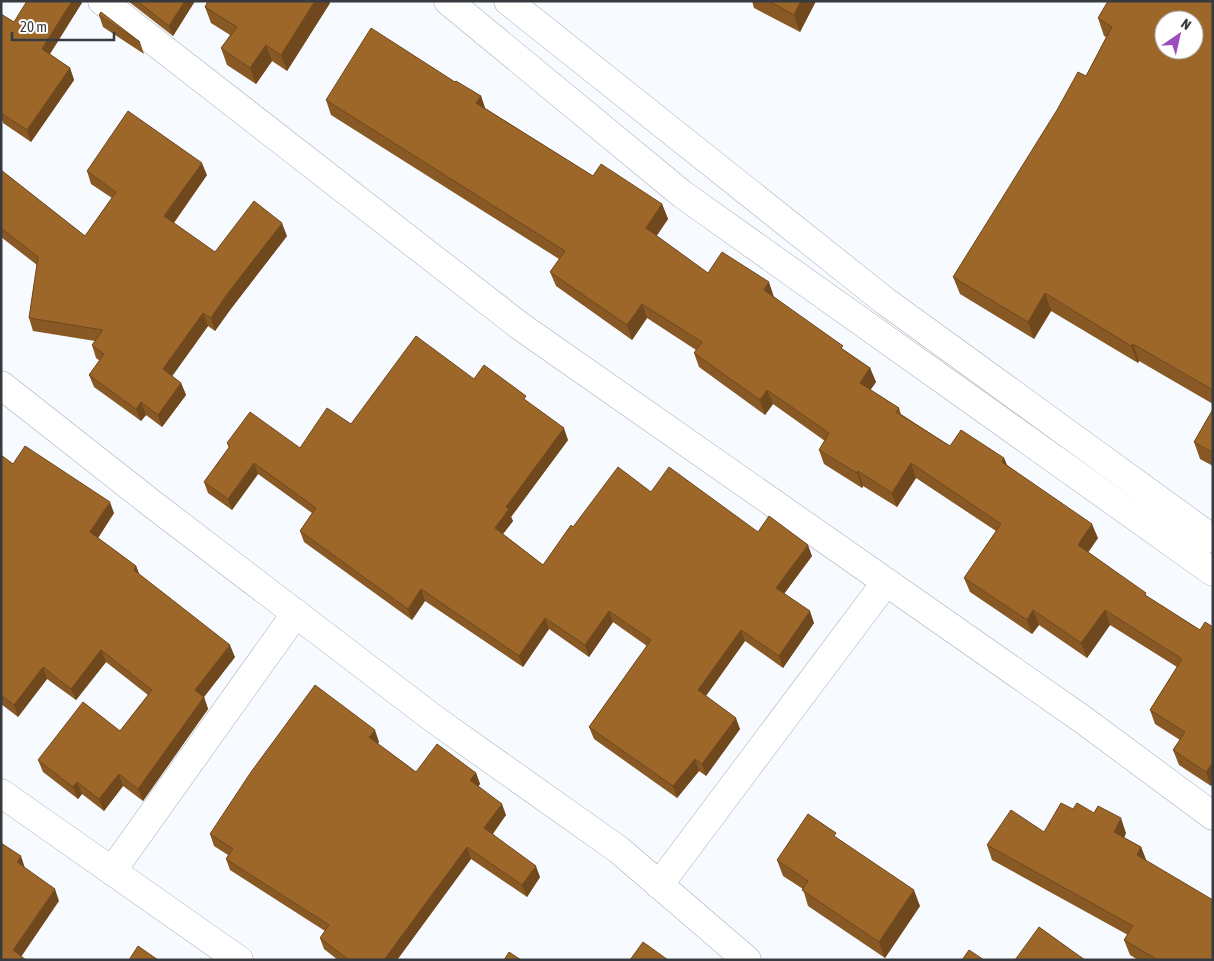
<svg xmlns="http://www.w3.org/2000/svg" width="1214" height="961" font-family="'Asap Condensed',sans-serif">
<style>
.lines{fill:none;stroke-linecap:round;stroke-linejoin:round}
.minor-casing{stroke:#a4adb5;stroke-width:29}
.minor{stroke:#fff;stroke-width:28}
.wall{fill:#885924}
.shaded-wall{fill:#6f481d}
.building{fill:#9e672a;stroke:#6f481d;fill-rule:evenodd}
</style>
<rect width="100%" height="100%" fill="#f7fbff"/>
<g class="lines">
<defs>
<g id="minor">
<path d="M102 1 520 326 1082 719 1213 816"/>
<path d="M448 1 682 194 1213 572"/>
<path d="M508 1 885 301 1213 539"/>
<path d="M1 385 151 503 434 719 619 850 747 960"/>
<path d="M1 793 239 960"/>
<path d="M112 871 296 613"/>
<path d="M659 885 886 582"/>
</g>
</defs>
<use href="#minor" class="minor-casing"/>
<use href="#minor" class="minor"/>
</g>
<g class="wall">
<path d="M83 1 50 54 70 68 74 80 31 142 3 123 1 117V14L14 22Z"/>
<path d="M128 1H195L173 36Z"/>
<path d="M208 1H329L330 3 287 71 272 61 256 84 227 65 221 48 230 35 211 23 205 7Z"/>
<path d="M752 1H816L800 32 754 8Z"/>
<path d="M1213 1V404L1139 361 1138 363 1051 311 1034 339 960 294 953 277 1086 76 1106 37 1104 36 1098 18Z"/>
<path d="M99 15 140 42 144 54 103 27Z"/>
<path d="M455 82 481 96 485 108 593 176 662 204 668 219 656 236 708 273 774 297 845 351 870 368 876 382 870 390 899 408 901 414 950 446 1004 458 1007 465 1098 538 1088 552 1148 597 1200 630 1211 786 1179 765 1173 750 1180 740 1155 724 1150 710 1177 667 1110 625 1087 658 1039 625 1032 634 970 592 964 578 996 531 916 478 897 507 863 486 862 488 824 464 819 450 825 441 773 404 765 415 699 367 694 353 696 350 647 318 632 340 556 286 550 272 559 259 331 115 326 100Z"/>
<path d="M1 170 85 236 112 198 91 184 87 171 207 175 174 223 215 252 287 236 230 310 215 331 208 326 172 376 181 383 186 395 162 427 146 415 141 421 94 387 89 375 100 361 96 358 92 345 95 341 33 331 29 318 37 265 1 237Z"/>
<path d="M474 379 528 402 568 440 511 517 513 521 503 534 543 565 573 527 651 492 758 532 812 556 784 594 814 623 783 668 745 641 706 696 740 729 706 776 699 771 677 798 594 739 589 727 647 646 613 622 589 657 549 629 523 667 425 601 412 620 304 542 300 531 312 513 258 474 232 510 208 493 204 482 229 448 227 443 300 448 351 424Z"/>
<path d="M1213 409V466L1200 459 1194 442Z"/>
<path d="M1 455 13 464 114 513 98 538 136 566 139 574 235 657 204 697 208 709 143 801 123 786 104 811 82 794 78 799 43 772 38 760 120 731 148 695 106 662 76 700 47 679 18 717 1 704Z"/>
<path d="M379 742 378 744 416 772 476 773 480 784 478 786 506 815 493 834 540 877 527 897 471 859 397 960H338L324 949 320 938 325 931 230 870 226 859 228 855 214 846 210 834Z"/>
<path d="M1044 832 1126 833 1124 838 1141 847 1146 860 1213 960H1138L1130 955 1124 940 1128 935 992 860 987 845Z"/>
<path d="M838 839 920 906 885 958 808 906 803 889 783 876 777 860Z"/>
</g>
<g class="shaded-wall">
<path d="M72 1H83L46 60 42 49Z"/>
<path d="M185 1H195L173 36 169 26Z"/>
<path d="M315 1H329L330 3 287 71 281 55Z"/>
<path d="M801 1H816L800 32 794 15Z"/>
<path d="M266 45 272 61 256 84 250 68Z"/>
<path d="M70 68 74 80 31 142 27 130Z"/>
<path d="M481 96 486 111 476 103Z"/>
<path d="M202 163 207 175 169 229 164 216Z"/>
<path d="M662 204 668 219 652 243 646 228Z"/>
<path d="M282 223 287 236 230 310 215 331 211 318 225 297Z"/>
<path d="M769 282 774 297 769 305 764 290Z"/>
<path d="M1045 293 1051 311 1034 339 1028 322Z"/>
<path d="M642 304 647 318 632 340 627 325Z"/>
<path d="M203 313 208 326 168 382 163 369Z"/>
<path d="M1133 344 1139 361 1138 363 1131 346Z"/>
<path d="M870 368 876 382 865 398 860 383Z"/>
<path d="M181 383 186 395 162 427 158 415Z"/>
<path d="M767 390 773 404 765 415 760 400Z"/>
<path d="M141 402 146 415 141 421 136 409Z"/>
<path d="M564 428 568 440 511 517 513 521 499 539 495 528 506 507Z"/>
<path d="M1004 458 1010 473 1002 462Z"/>
<path d="M254 463 258 474 232 510 228 499Z"/>
<path d="M911 463 916 478 897 507 892 493Z"/>
<path d="M858 471 863 486 862 488 857 473Z"/>
<path d="M110 502 114 513 94 544 90 532Z"/>
<path d="M1092 524 1098 538 1083 560 1078 545Z"/>
<path d="M808 545 812 556 780 599 776 588Z"/>
<path d="M136 566 141 578 134 570Z"/>
<path d="M421 589 425 601 412 620 408 609Z"/>
<path d="M1033 610 1039 625 1032 634 1027 620Z"/>
<path d="M1105 610 1110 625 1087 658 1081 643Z"/>
<path d="M609 611 613 622 589 657 585 645Z"/>
<path d="M810 611 814 623 783 668 779 656Z"/>
<path d="M545 618 549 629 523 667 519 656Z"/>
<path d="M741 630 745 641 702 701 698 690Z"/>
<path d="M230 645 235 657 200 702 195 690Z"/>
<path d="M101 650 106 662 76 700 71 689Z"/>
<path d="M43 667 47 679 18 717 14 705Z"/>
<path d="M204 697 208 709 143 801 138 789Z"/>
<path d="M736 718 740 729 706 776 702 764Z"/>
<path d="M375 730 379 742 374 749 369 737Z"/>
<path d="M695 759 699 771 677 798 673 786Z"/>
<path d="M1213 762V784L1211 786 1206 772Z"/>
<path d="M476 773 480 784 474 792 470 780Z"/>
<path d="M119 774 123 786 104 811 99 799Z"/>
<path d="M77 782 82 794 78 799 73 787Z"/>
<path d="M502 804 506 815 488 839 484 828Z"/>
<path d="M1121 818 1126 833 1119 847 1114 832Z"/>
<path d="M467 847 471 859 397 960H384Z"/>
<path d="M1141 847 1147 862 1137 855Z"/>
<path d="M21 856 25 868 17 862Z"/>
<path d="M536 866 540 877 527 897 522 885Z"/>
<path d="M55 889 59 901 19 960 13 950Z"/>
<path d="M914 890 920 906 885 958 879 942Z"/>
</g>
<g class="building">
<path d="M27 1H72L42 49 70 68 27 130 1 113 2 108 1 107V14L14 22Z"/>
<path d="M137 1H185L169 26Z"/>
<path d="M208 1H315L281 55 266 45 250 68 221 48 237 27 205 7Z"/>
<path d="M769 1H801L794 15Z"/>
<path d="M1108 1H1213V390L1133 344 1131 346 1045 293 1028 322 953 277 1057 110 1078 72 1086 76 1112 27 1098 18ZM1164 20H1194V50H1164Z"/>
<path d="M101 12 140 42 99 15Z"/>
<path d="M371 28 455 82 456 81 481 96 476 103 593 176 601 164 662 204 646 228 708 273 722 252 769 282 764 290 843 346 841 348 870 368 860 383 899 408 896 412 950 446 961 430 1004 458 1002 462 1092 524 1078 545 1146 593 1145 595 1200 630 1205 622 1213 627V762L1206 772 1173 750 1185 732 1150 710 1182 659 1105 610 1081 643 1033 610 1027 620 964 578 1001 524 911 463 892 493 858 471 857 473 819 450 829 433 767 390 760 400 694 353 702 342 642 304 627 325 550 272 565 251 326 100Z"/>
<path d="M128 111 202 163 164 216 215 252 254 201 282 223 225 297 211 318 203 313 163 369 181 383 158 415 141 402 136 409 89 375 104 354 92 345 103 330 29 318 38 257 1 228V170L85 236 116 192 87 171Z"/>
<path d="M416 336 474 379 484 365 526 396 524 399 564 428 506 507 509 509 495 528 543 565 571 525 573 527 618 467 651 492 669 467 758 532 769 516 808 545 776 588 810 611 779 656 741 630 698 690 736 718 702 764 695 759 673 786 589 727 651 640 609 611 585 645 545 618 519 656 421 589 408 609 300 531 316 508 254 463 228 499 204 482 230 446 227 443 250 412 300 448 327 408 351 424Z"/>
<path d="M1213 409V453L1194 442Z"/>
<path d="M25 446 110 502 90 532 136 566 134 570 230 645 195 690 204 697 138 789 119 774 99 799 77 782 73 787 38 760 83 702 120 731 152 690 101 650 71 689 43 667 14 705 1 695V455L13 464Z"/>
<path d="M315 685 375 730 369 737 416 772 437 744 476 773 470 780 502 804 484 828 536 866 522 885 467 847 384 960H349L320 938 329 925 226 859 233 849 210 834 251 772Z"/>
<path d="M1061 803 1073 809 1077 803 1094 813 1098 806 1121 818 1114 832 1141 847 1137 855 1213 900V960H1158L1124 940 1133 926 987 845 1011 810 1044 832Z"/>
<path d="M808 814 836 833 834 836 914 890 879 942 802 890 808 881 777 860Z"/>
<path d="M1 843 21 856 17 862 55 889 13 950 26 960H1Z"/>
<path d="M1039 927 1085 960H1015Z"/>
<path d="M643 942 668 960H630Z"/>
<path d="M138 946 158 960H129Z"/>
<path d="M969 950 984 960H962Z"/>
<path d="M509 952 521 960H504Z"/>
</g>
<rect width="1214" height="961" fill="none" stroke="#373b3f" stroke-width="5"/>
<g transform="translate(1179 35) rotate(34)"><circle r="24" fill="#ffffff" stroke="#afb1b2"/>
<path d="M0-4L9 19L0 12L-9 19Z" fill="#9d4ebe"/>
<text y="-8" font-size="14" font-weight="bold" text-anchor="middle" fill="#373b3f">N</text>
</g>
<path d="M12 32v8h102v-8" fill="none" stroke="#373b3f" stroke-width="2.5"/>
<text x="20" y="32" font-size="15" fill="#373b3f" stroke="#ffffff" stroke-width="4" paint-order="stroke">20 m</text>
</svg>
